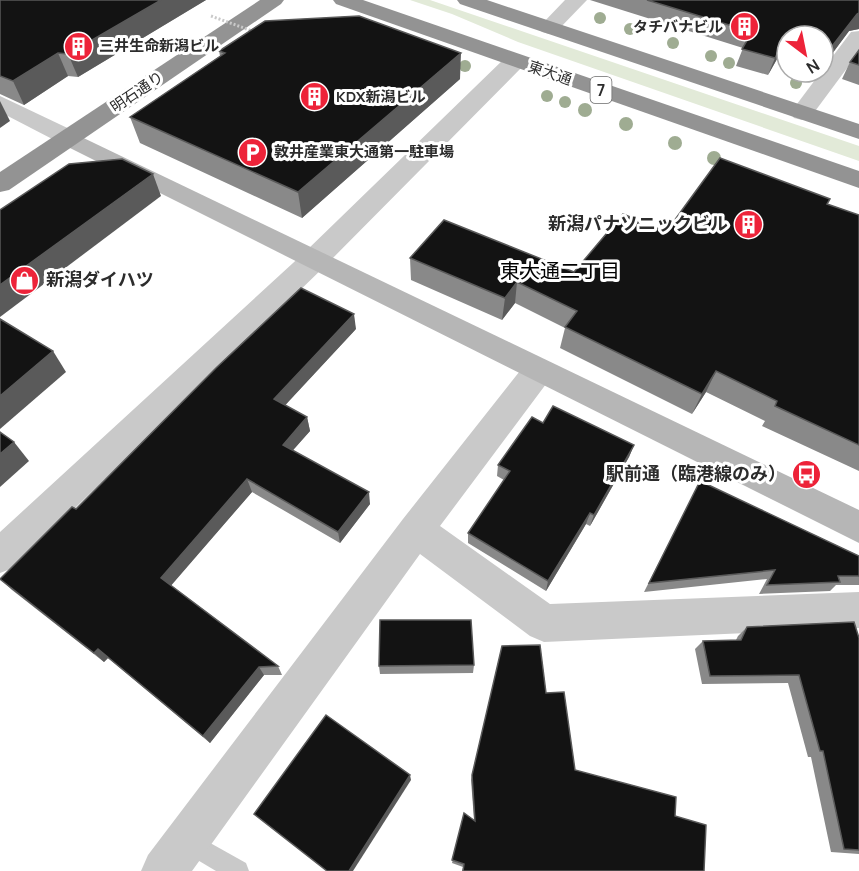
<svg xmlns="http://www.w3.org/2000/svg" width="859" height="871" font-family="Manrope,'Noto Sans JP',sans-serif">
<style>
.green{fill:#e2ead8}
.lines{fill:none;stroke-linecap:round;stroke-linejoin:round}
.lane{fill:#c9c9c9;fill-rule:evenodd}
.street{fill:#c9c9c9;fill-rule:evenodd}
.secondary{fill:#b6b6b6;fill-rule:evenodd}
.highway{fill:#939393;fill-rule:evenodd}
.path-bridge{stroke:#c9c9c9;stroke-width:3;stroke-dasharray:2 2;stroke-linecap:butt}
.tree{fill:#9fac92}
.wall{fill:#898989}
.shaded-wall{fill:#5a5a5a}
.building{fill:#131313;stroke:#5a5a5a;stroke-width:1.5}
.labels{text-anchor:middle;stroke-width:6;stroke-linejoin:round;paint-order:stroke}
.far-poi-label{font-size:15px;font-weight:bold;fill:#2c2c2c;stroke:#fff;text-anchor:start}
.far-street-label{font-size:15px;fill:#2c2c2c;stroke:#fff}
.shield{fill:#fff;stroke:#6b6b6b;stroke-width:1.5}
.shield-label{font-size:16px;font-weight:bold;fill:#2c2c2c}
.poi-label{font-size:18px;font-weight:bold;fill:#2c2c2c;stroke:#fff;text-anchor:end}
.neighbourhood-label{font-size:20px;fill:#000;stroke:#fff}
</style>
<rect width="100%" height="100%" fill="#fff"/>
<path class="green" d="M410 0H430L859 146V161L518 42 452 14Z"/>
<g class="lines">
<path class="lane" d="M187 830 246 863 249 871H216L179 849 176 841 179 833Z"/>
<g class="street">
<path d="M565 0H587L556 32 549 34 542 32 538 28 542 24Z"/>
<path d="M859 31V52L810 118 802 120 794 118 790 113 794 108 851 32Z"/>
<path d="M515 54 523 56 526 61 523 66 325 266 13 568 0 573V532L305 252 507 56Z"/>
<path d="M0 96 78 133 81 138 78 143 69 145 60 143 0 112Z"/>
<path d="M538 359 549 362 554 371 549 380 440 526 550 604 859 592V628L544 642 530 636 420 554 192 871H141L148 855 403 519 527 362Z"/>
</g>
<path class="secondary" d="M69 131 859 510V543L60 143 57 138 60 133Z"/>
<g class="highway">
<path d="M260 0H284L281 4 9 190 0 192V172Z"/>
<path d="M333 0H363L859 171V188L336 4Z"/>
<path d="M457 0H487L859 124V139L460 4Z"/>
</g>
<path class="path-bridge" d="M211 16 255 32"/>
</g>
<g class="tree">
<circle cx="600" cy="18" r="6"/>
<circle cx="630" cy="29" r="6"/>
<circle cx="673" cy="43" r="6"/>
<circle cx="711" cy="56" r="6"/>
<circle cx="729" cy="63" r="6"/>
<circle cx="465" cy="66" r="6"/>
<circle cx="796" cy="83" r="6"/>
<circle cx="547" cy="96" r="6"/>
<circle cx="565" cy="102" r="6"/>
<circle cx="585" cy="110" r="7"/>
<circle cx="626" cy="124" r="7"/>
<circle cx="675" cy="143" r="7"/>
<circle cx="714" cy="158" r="7"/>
</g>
<g class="wall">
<path d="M0 0H206L78 77 68 76 24 105 0 94Z"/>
<path d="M590 0H859V29L849 31 823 66V36H787V62L777 59 768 75 736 66 743 48Z"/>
<path d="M859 50V85L842 79 850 62Z"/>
<path d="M219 51 460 79 302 218 140 143 130 117 220 56Z"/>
<path d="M827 204 859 215V471L762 426 765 421 706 392 692 414 560 348 565 328 515 303 502 320 411 280 410 258 574 272 666 232Z"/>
<path d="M356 329 285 405 307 417 310 431 293 450 370 504 340 543 252 492 171 585 278 666 282 675H264L210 743 108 658 104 662 12 590 0 579 76 509Z"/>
<path d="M543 423 634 445 629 457 590 526 586 524 546 591 468 543V533L504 480 497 476 498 465Z"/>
<path d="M700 481 859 556V585H836L830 591 759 594 767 579 644 592Z"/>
<path d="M747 627 859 638V854L831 852 811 757H808L788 683 702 684 695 649 703 641 736 640 738 636Z"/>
<path d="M500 654 546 693 575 770 675 816 704 871H462L463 867 452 863 464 813 474 820 471 780Z"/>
<path d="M474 665 473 673 380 674 379 666Z"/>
</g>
<g class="shaded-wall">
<path d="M161 0H206L78 77 68 54Z"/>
<path d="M859 13V29L849 31 823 66V62L826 54 857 14Z"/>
<path d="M783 42 777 59 768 75 775 58Z"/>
<path d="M58 53 68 76 24 105 13 81Z"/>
<path d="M461 53 460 79 302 218 298 192Z"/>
<path d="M0 101 10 121 0 128Z"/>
<path d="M153 174 161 196 0 317V285Z"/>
<path d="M517 282 515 303 502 320 505 298Z"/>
<path d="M354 314 356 329 278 413 274 399Z"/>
<path d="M53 351 66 372 0 429V396Z"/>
<path d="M716 371 706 392 692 414 702 394Z"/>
<path d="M307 417 310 431 287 457 283 445Z"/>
<path d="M14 442 29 461 0 487V454Z"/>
<path d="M634 445 629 457 590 526 594 515Z"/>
<path d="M247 479 252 492 169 588 161 578Z"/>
<path d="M369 492 370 504 340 543 338 532Z"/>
<path d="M590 513 586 524 546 591 548 581Z"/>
<path d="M98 649 108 658 104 662 94 653Z"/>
<path d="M259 667 264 675 210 743 203 736Z"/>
<path d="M410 775 411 780 353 871H349Z"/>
</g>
<g class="building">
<path d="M0 0H161L68 54 58 53 13 81 0 76Z"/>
<path d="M647 0H859V13L857 14 826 54 823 53V36H787V43L783 42 775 58 742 49 752 32Z"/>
<path d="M359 16 461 53 298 192 130 117 225 53 219 51 265 21Z"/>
<path d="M859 50V65L850 62Z"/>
<path d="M720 158 830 199 827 204 859 215V445L775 406 777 401 716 371 702 394 565 327 577 311 517 282 505 298 410 258 444 220 574 272 623 214 666 232Z"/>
<path d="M122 159 153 174 0 285V210L69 164Z"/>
<path d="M301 288 354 314 274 399 307 417 283 445 369 492 338 532 247 479 161 578 278 666 259 667 203 736 98 649 94 653 0 579 72 507 76 509 216 368Z"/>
<path d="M0 319 53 351 0 396Z"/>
<path d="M553 406 634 445 594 515 590 513 548 581 468 533 510 471 498 465 532 417 543 423Z"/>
<path d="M0 432 14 442 0 454Z"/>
<path d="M700 481 859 556V576H838L840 582 767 585 775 570 649 583Z"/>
<path d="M380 620H471L474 665 379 666Z"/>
<path d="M854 622 859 638V850L844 849 823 751H820L799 675 710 676 703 641 741 640 747 627Z"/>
<path d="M540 645 546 693 564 692 575 770 676 797 675 816 706 825 704 871H463L464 864 452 860 464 813 475 821 472 775 502 646Z"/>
<path d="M326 715 410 775 349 871H327L254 814Z"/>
</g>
<defs>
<symbol id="building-disc" viewBox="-11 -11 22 22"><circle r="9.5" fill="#ed2339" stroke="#fff"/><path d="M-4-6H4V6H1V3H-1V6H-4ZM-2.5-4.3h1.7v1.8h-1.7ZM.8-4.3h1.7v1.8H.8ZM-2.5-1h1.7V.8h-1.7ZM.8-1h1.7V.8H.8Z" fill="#fff"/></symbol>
<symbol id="parking-disc" viewBox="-11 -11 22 22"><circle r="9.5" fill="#ed2339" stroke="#fff"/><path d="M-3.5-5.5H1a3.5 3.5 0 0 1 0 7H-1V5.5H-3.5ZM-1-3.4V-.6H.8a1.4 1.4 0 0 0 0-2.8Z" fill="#fff"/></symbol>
<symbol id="shop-disc" viewBox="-11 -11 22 22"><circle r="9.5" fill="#ed2339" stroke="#fff"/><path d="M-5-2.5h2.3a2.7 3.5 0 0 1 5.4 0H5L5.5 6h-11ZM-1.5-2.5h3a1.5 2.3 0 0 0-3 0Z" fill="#fff"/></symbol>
<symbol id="bus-disc" viewBox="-11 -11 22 22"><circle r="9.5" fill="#ed2339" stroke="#fff"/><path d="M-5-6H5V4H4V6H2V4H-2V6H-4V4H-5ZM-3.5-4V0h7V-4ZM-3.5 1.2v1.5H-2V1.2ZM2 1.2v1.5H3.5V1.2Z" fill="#fff"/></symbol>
</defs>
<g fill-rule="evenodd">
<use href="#building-disc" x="728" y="10" width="33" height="33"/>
<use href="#building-disc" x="62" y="30" width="33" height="33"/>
<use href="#building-disc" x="298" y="80" width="33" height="33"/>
<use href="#parking-disc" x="236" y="136" width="33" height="33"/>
<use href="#building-disc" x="732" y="208" width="33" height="33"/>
<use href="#shop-disc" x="8" y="264" width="33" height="33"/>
<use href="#bus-disc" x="790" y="458" width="33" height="33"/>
</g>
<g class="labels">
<g class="far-poi-label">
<text x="723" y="32" text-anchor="end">タチバナビル</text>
<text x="99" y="51">三井生命新潟ビル</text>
<text x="336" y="102">KDX新潟ビル</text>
<text x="274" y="157">敦井産業東大通第一駐車場</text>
</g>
<g class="far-street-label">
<text transform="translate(550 73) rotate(19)" y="5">東大通</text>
<text transform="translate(137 92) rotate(-34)" y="5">明石通り</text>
</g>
<rect class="shield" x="590.5" y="77" width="21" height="26" rx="4.5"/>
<g class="shield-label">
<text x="601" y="96">7</text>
</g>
<g class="poi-label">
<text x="728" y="230">新潟パナソニックビル</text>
<text x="46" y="286" text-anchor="start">新潟ダイハツ</text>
<text x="786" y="480">駅前通（臨港線のみ）</text>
</g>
<g class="neighbourhood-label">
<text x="560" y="278">東大通二丁目</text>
</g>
</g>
<g transform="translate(805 54) rotate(148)"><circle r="28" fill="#ffffff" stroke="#ababab" stroke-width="1.5"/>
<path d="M0-4.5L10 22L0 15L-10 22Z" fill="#ed2339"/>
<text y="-9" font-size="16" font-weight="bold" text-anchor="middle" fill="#2c2c2c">N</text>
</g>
</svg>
